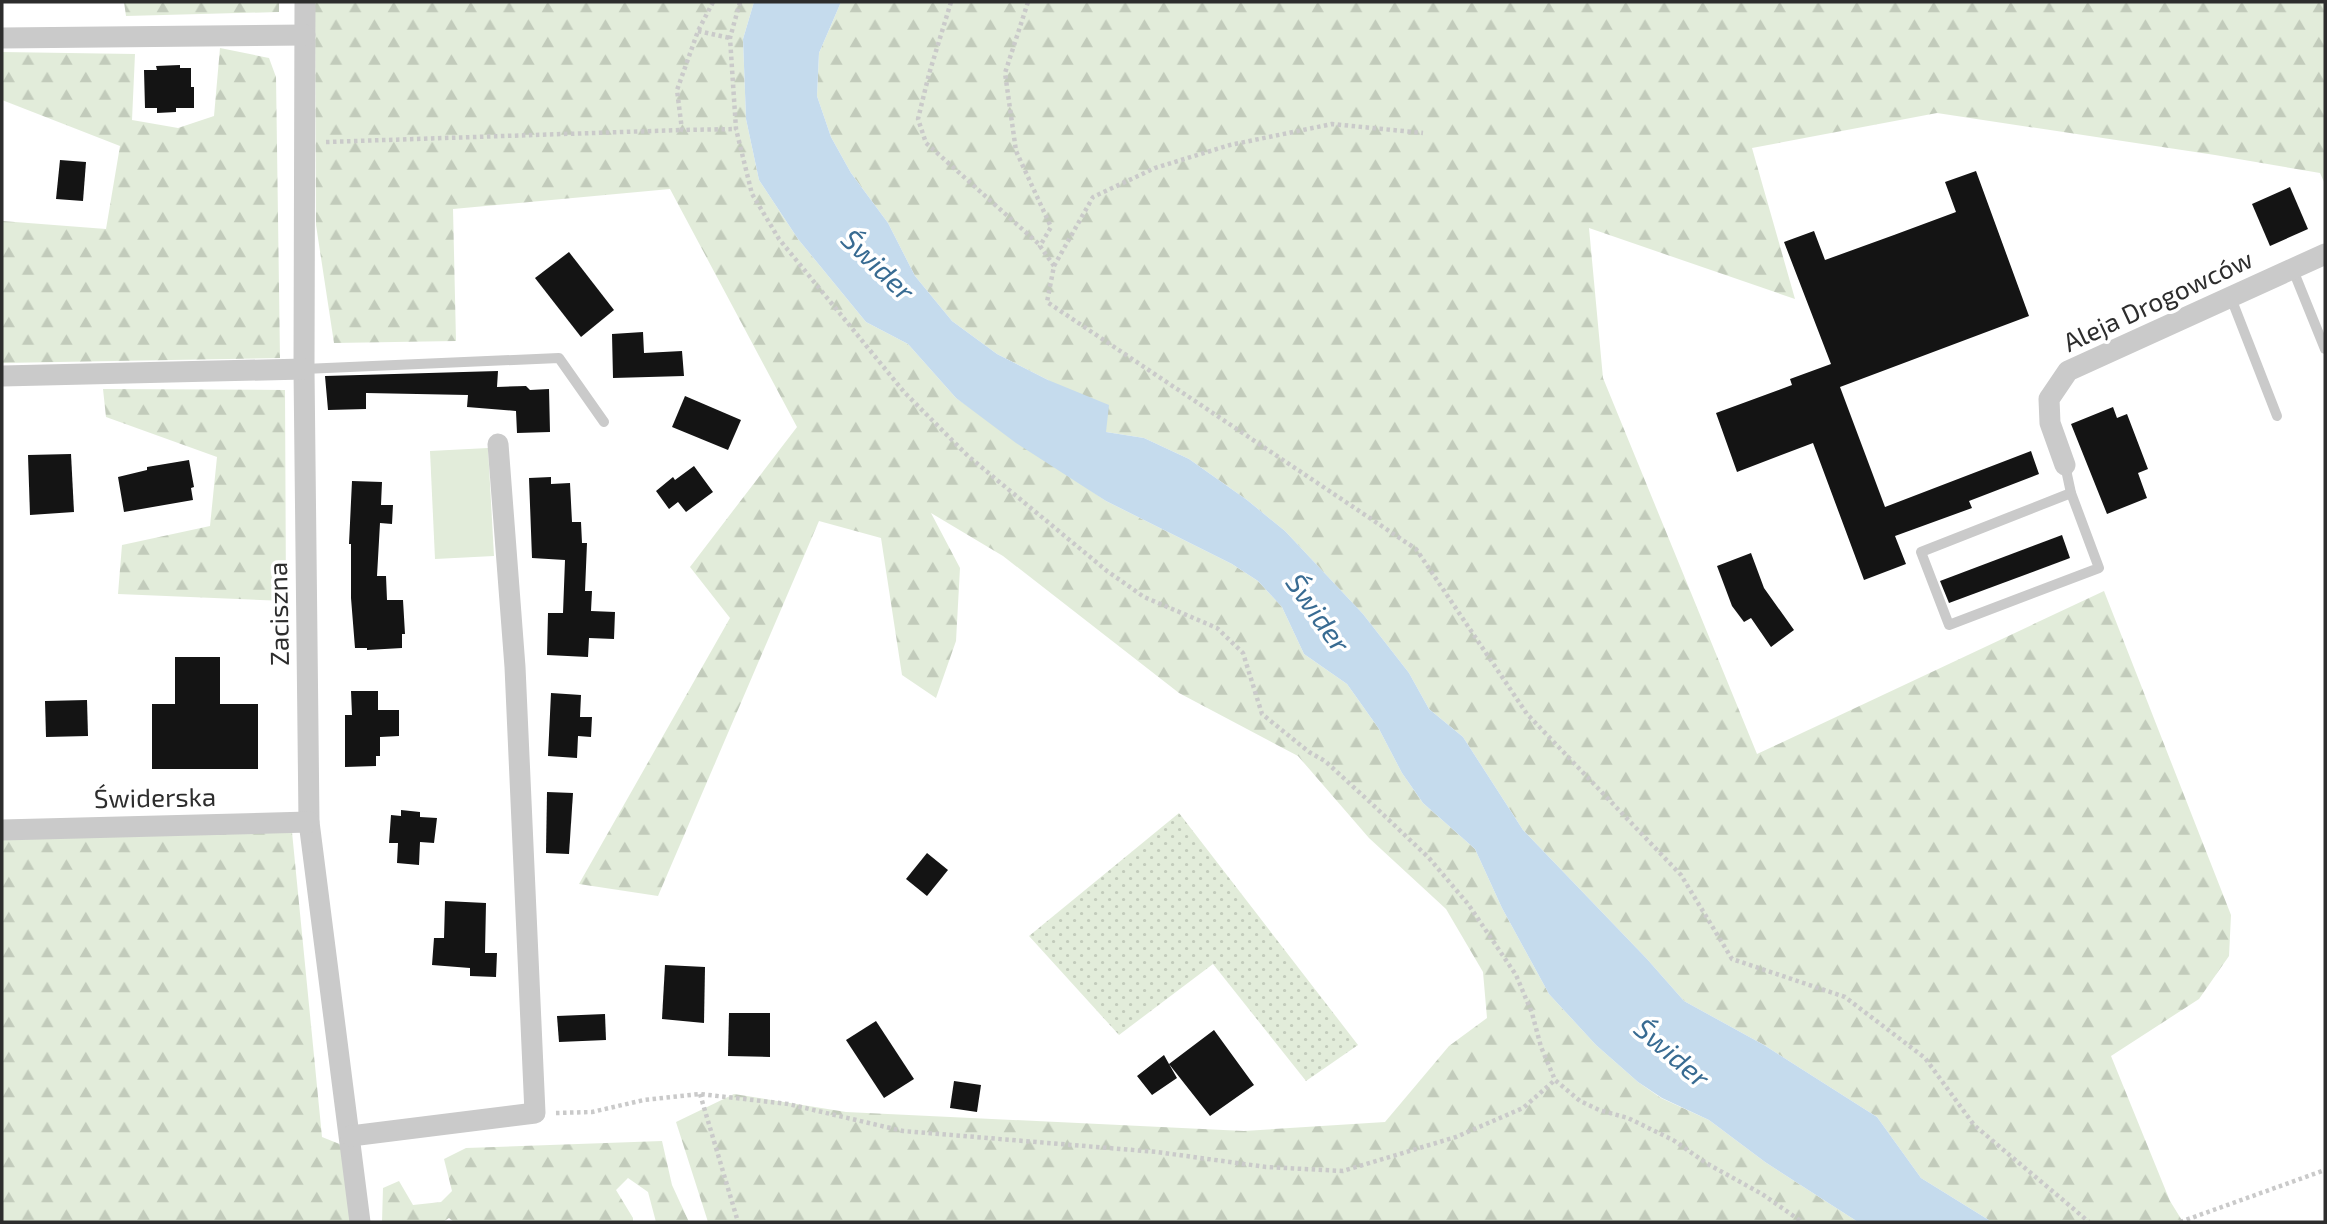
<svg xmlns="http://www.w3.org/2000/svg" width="2327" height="1224" font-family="'Exo 2',sans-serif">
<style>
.grass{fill:url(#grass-dots)}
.forest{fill:url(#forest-firs)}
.garden{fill:#e2ecda}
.water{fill:#c5dbed}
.building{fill:#141414}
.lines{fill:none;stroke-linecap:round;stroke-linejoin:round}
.path{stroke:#cacaca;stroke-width:4.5;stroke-dasharray:3.5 3.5;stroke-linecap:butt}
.lane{stroke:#cacaca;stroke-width:10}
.street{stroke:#cacaca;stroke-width:21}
.labels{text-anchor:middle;stroke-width:7;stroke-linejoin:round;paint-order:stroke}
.street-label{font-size:26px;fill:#2d2d2d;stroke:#fff}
.water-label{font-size:28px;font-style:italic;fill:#386b92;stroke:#fff}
</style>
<defs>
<pattern id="grass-dots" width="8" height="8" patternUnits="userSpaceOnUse" patternTransform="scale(1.75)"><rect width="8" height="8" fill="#e2ecda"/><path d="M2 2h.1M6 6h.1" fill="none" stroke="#c2cbbb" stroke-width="1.8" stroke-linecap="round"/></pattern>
<pattern id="forest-firs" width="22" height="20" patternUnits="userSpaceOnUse" patternTransform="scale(1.75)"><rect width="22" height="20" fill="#e2ecda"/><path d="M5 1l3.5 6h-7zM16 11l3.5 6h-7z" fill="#c2cbbb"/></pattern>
</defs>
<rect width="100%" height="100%" fill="#fff"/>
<path class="grass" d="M1179 813 1358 1045 1306 1081 1213 964 1119 1035 1029 936Z"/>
<g class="forest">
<path d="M124 2H279V12L126 16Z"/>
<path d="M315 2H754L743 39 746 119 759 180 798 239 866 322 908 344 956 398 1106 501 1232 564 1258 581 1282 607 1304 654 1347 684 1379 729 1402 773 1423 803 1475 849 1502 908 1549 994 1596 1045 1638 1082 1661 1098 1709 1120 1765 1162 1858 1222H708L676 1122 734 1094 846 1112 1244 1131 1385 1122 1449 1046 1487 1018 1483 972 1446 909 1369 838 1298 756 1179 693 1003 556 931 513 960 568 956 641 936 698 902 675 881 538 819 521 658 896 579 884 730 618 690 567 797 427 670 189 453 209 456 341 334 343 316 225Z"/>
<path d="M841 2H2325V184L2320 173 2215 155 1937 113 1752 148 1795 299 1589 228 1603 378 1757 754 2104 591 2231 915 2229 956 2199 999 2111 1056 2170 1201 2183 1222H1992L1921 1178 1877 1117 1764 1045 1684 1001 1647 959 1523 830 1463 737 1429 709 1409 673 1363 614 1285 531 1247 500 1189 459 1144 438 1106 432 1048 380 997 354 952 321 915 276 888 223 851 173 831 137 817 96 819 53Z"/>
<path d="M220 48 269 58 276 77 280 358 2 363V221L106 229 120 146 2 100V52L135 54 132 120 178 128 214 116Z"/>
<path d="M103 389 285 390 286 601 118 594 122 545 210 526 217 457 106 417Z"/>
<path d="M292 832 322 1137 357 1151 355 1222H2V839Z"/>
<path d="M662 1141 672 1185 689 1222H656L648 1192 628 1178 616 1190 633 1218V1222H454L449 1218 443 1222H382L383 1188 399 1181 413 1205 441 1202 452 1191 444 1159 466 1148Z"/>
</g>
<path class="garden" d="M488 448 494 556 435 559 430 451Z"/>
<path class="water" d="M754 2H841L819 53 817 96 831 137 851 173 888 223 915 276 952 321 997 354 1048 380 1109 405 1106 432 1144 438 1189 459 1247 500 1285 531 1363 614 1409 673 1429 709 1463 737 1523 830 1647 959 1684 1001 1764 1045 1877 1117 1921 1178 1992 1222H1858L1765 1162 1709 1120 1662 1098 1638 1082 1596 1045 1549 994 1502 908 1475 849 1423 803 1402 773 1379 729 1347 684 1304 654 1282 607 1258 581 1232 564 1106 501 1016 443 956 398 908 344 866 322 798 239 759 180 746 119 743 39Z"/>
<g class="building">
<path d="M180 65V68H191V87H194V108H176V112L157 113V108H145L144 70H157L156 66Z"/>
<path d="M60 160 86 162 83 201 56 199Z"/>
<path d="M1976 171 2029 316 1840 387 1885 507 2031 451 2039 474 1969 501 1972 508 1895 536 1906 564 1864 580 1813 443 1737 472 1716 413 1792 385 1790 379 1831 364 1784 242 1814 231 1825 260 1894 235 1956 212 1945 182Z"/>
<path d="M2290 187 2308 229 2270 246 2252 204Z"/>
<path d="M569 252 614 310 581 337 535 278Z"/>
<path d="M643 332 644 353 682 351 684 376 613 378 612 334Z"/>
<path d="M498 371 497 387 526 386 530 390 549 389 550 432 517 433 516 411 467 407 468 395 366 393V409L328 410 325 376Z"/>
<path d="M685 396 741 420 728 450 672 427Z"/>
<path d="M2113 407 2117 418 2127 414 2148 469 2138 473 2147 498 2107 514 2071 424Z"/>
<path d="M71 454 74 512 30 515 28 455Z"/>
<path d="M189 460 194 487 191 488 193 500 124 512 118 477 147 470V467Z"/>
<path d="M694 466 713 492 686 512 678 502 669 509 656 491 673 477 675 480Z"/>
<path d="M551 477V484L570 483 572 522H581L582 543H587L585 591H592L591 611 615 612 614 639 589 638 588 657 547 655 548 613H563L565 560 532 558 529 478Z"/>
<path d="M352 481 382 482 381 505H393L392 524 380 523 377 576H386L387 600H403L405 634H402V648L367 650V648H355L351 598V544H349Z"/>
<path d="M2062 535 2070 558 1949 603 1940 581Z"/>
<path d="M1751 553 1764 588 1794 630 1771 647 1751 618 1744 622 1732 606 1717 566Z"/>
<path d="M175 657H220V704H258V769H152V704H175Z"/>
<path d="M351 691H378V710H399V736L380 737V756H376V766L345 767V715H352Z"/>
<path d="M551 693 581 695 580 717H592L591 737 578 736 577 758 548 756Z"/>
<path d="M87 700 88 736 46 737 45 701Z"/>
<path d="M547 792 573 793 569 854 546 853Z"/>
<path d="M401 810 420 812V817L437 818 434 843 420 842 419 865 397 863 398 843H389L391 815 401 816Z"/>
<path d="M927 853 948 870 927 896 906 879Z"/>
<path d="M445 901 486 903 485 953H497L496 977 470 976V968L432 965 434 938H444Z"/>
<path d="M665 965 705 967 704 1023 662 1019Z"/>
<path d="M729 1013H770V1057L728 1056Z"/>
<path d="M605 1014 606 1040 559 1042 557 1016Z"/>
<path d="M876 1021 914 1079 884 1098 846 1040Z"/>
<path d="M1214 1030 1254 1085 1210 1116 1169 1064 1177 1078 1152 1095 1137 1076 1164 1055 1169 1064Z"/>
<path d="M954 1081 981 1085 977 1112 950 1108Z"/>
</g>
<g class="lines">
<g class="path">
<path d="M713 2 698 31 677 90 682 130 736 129"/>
<path d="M740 2 730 38 736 129 752 194 779 239 904 392 968 456 1107 571 1144 597 1217 628 1243 653 1262 714 1309 752 1325 761 1372 804 1429 858 1468 904 1516 975 1532 1013 1541 1047 1555 1080 1580 1101 1599 1110 1628 1118 1673 1140 1706 1163 1762 1194 1802 1222"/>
<path d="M951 2 929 74 918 119 926 143 1040 245"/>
<path d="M1028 2 1005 73 1016 151 1051 227 1040 246 1054 266 1047 302 1416 549 1527 714 1681 875 1732 959 1845 997 1925 1058 1974 1125 2089 1222"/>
<path d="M698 31 730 38"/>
<path d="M326 142 682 130"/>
<path d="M1054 266 1093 197 1155 168 1230 145 1332 124 1423 133"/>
<path d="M700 1094 738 1222"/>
<path d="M556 1113 592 1112 644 1100 700 1094 788 1104 903 1131 1157 1152 1266 1167 1343 1171 1456 1137 1523 1108 1555 1080"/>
<path d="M2180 1222 2325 1170"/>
</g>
<g class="lane">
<path d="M2293 270 2325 349"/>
<path d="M2231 298 2277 416"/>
<path d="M304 369 559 358 604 422"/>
<path d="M2065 465 2071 493"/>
<path d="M2071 493 2099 568 1949 625 1921 552Z"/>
</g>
<g class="street">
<path d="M305 2 304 369 309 822 360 1222"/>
<path d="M2 38 305 35"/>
<path d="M2 376 304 369"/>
<path d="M2065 465 2050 423 2049 399 2068 371 2325 254"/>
<path d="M2 830 309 822"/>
<path d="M351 1136 535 1113 515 667 498 444"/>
</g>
</g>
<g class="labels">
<g class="street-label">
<text transform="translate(2158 301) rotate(-25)" y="9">Aleja Drogowców</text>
<text transform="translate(279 614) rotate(-91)" y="9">Zaciszna</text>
<text transform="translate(155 798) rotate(-1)" y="9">Świderska</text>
</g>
<g class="water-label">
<text transform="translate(878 265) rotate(44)" y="10">Świder</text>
<text transform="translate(1318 613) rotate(55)" y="10">Świder</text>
<text transform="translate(1672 1053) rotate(41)" y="10">Świder</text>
</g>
</g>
<rect width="2327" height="1224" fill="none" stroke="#2d2d2d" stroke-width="7"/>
</svg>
